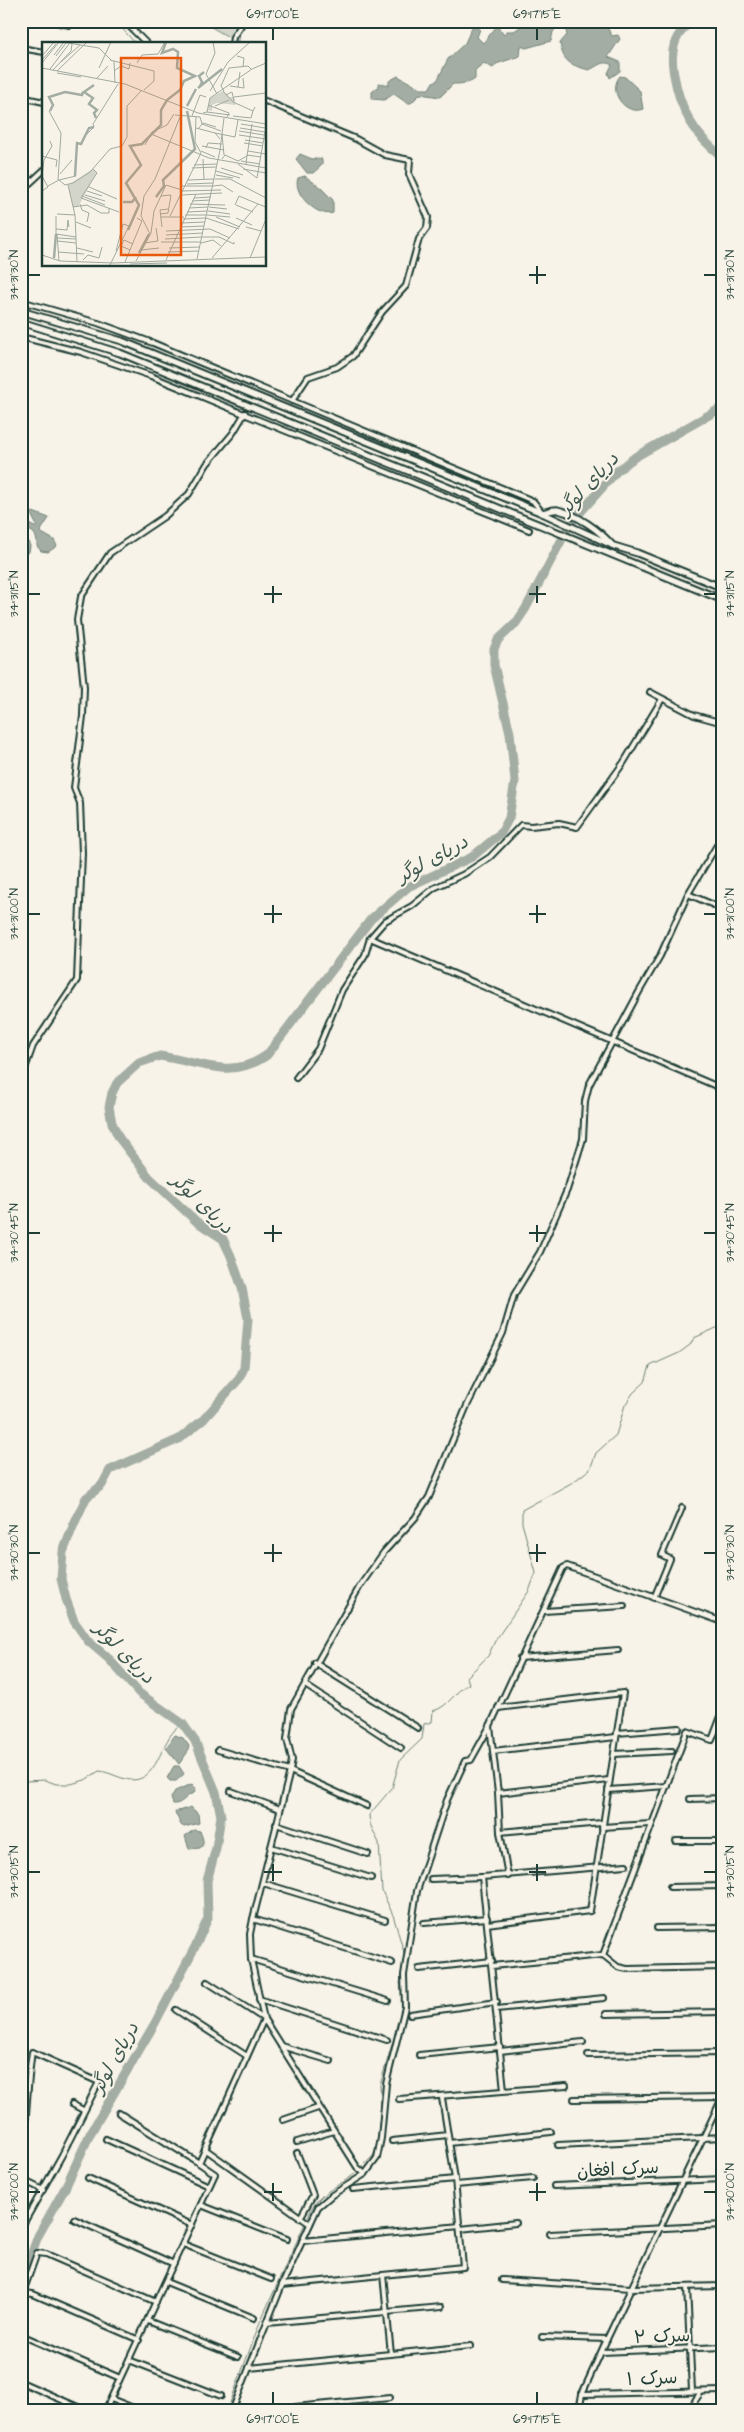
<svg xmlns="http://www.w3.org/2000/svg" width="744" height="2432" font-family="'Architects Daughter','Playpen Sans Arabic',sans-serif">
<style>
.green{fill:#d3d5ca;stroke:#79897f}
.water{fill:#a4ada3;stroke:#6f8077}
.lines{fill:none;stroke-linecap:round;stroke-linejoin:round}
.stream{stroke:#6f8077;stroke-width:1}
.river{stroke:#a4ada3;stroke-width:9}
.minor-casing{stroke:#1f3d34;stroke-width:8}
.secondary-casing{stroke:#1f3d34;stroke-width:9}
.minor{stroke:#f7f3e8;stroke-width:4}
.secondary{stroke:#f7f3e8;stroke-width:5}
.ticks{fill:none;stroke:#1f3d34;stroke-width:2}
.labels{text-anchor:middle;stroke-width:4;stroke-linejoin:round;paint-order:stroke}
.street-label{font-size:18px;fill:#1f3d34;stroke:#f7f3e8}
.water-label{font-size:19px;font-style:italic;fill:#405950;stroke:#f7f3e8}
.inset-river{fill:none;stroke:#a4ada3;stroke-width:2.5}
.inset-road{fill:none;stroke:#a1aaa0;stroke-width:1}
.view{fill:#e8590c;fill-opacity:0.15;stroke:#e8590c;stroke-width:2.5}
.inset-edge{fill:none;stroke:#1f3d34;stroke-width:2.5}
.neatline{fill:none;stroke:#1f3d34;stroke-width:2}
.ticks-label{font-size:12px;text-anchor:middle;fill:#1f3d34}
</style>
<rect width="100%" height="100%" fill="#f7f3e8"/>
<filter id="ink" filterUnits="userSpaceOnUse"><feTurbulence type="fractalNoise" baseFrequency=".02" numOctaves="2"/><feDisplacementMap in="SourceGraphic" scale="10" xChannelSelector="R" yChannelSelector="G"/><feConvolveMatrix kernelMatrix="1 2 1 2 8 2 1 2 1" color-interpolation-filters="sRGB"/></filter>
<g filter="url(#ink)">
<path class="green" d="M208 21H233L240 25 232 39 206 24Z"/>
<g class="water">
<path d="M530 21H561L553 32 551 41 526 48 521 46 520 56 496 64 493 68 484 63 475 70V79C469 84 460 84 453 84L440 97 420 94 411 103H407L394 94 384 100 372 99V92L378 87 379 83 389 85V81L398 76 421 89H429L433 82 437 81 448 59 465 43 472 27 480 29 477 37 483 43 497 26 504 35 507 31H514Z"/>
<path d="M564 21 604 22 612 36 618 35 620 39 608 57 620 62V71L610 78 608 73 612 65C603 59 597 67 589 70 570 65 563 62 560 43L567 35Z"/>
<path d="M620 76 625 77 640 91 643 109C625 116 607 91 620 76Z"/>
<path d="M300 154 312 159H322V165L313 173H307L296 159Z"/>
<path d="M305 176 321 188 333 200V213C318 218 292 194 298 178Z"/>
<path d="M33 512 49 518 40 532 54 540 57 546 48 552 41 551 37 546C37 539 36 531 27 530L26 537 30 546 29 552 21 556V519L34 527 37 526 31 514Z"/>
<path d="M175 1735 183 1738 189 1746 187 1753 179 1764 166 1748Z"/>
<path d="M174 1766H179L184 1774 176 1781H170L167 1778Z"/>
<path d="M192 1784 196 1788 194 1793C186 1795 182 1805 173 1804L171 1798 175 1791Z"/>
<path d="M191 1807 198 1814 199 1823 184 1827 181 1825 175 1812Z"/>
<path d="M194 1830 200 1831C202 1837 206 1844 200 1848L189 1849 185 1836Z"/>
</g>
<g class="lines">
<g class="stream">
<path d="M49 21C63 35 82 24 99 21"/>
<path d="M108 21 118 24 136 44"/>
<path d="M238 44C237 34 242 26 250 21"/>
<path d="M26 1781 45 1780 56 1784H71L85 1780 99 1771C111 1772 121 1780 133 1780 161 1779 160 1734 183 1724"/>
<path d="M405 1956 393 1915 382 1891 379 1843 370 1824 369 1815 392 1788 400 1760 422 1739 424 1724 432 1722 433 1711C449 1707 455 1690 469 1684L467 1677 488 1656 495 1641 529 1591 536 1573 522 1523V1510L573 1482 590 1469 596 1453 616 1435 625 1405 633 1393 645 1382 650 1366 679 1353 690 1345 694 1338 723 1325"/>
<path d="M361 2168 373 2156 377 2147 381 2104 380 2085 403 2007 400 1983 403 1967"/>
<path d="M227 2411 260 2322 312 2208C322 2190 343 2185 358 2171"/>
</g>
<g class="river">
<path d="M690 21C685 27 679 33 676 40 671 52 672 63 674 75 680 109 694 136 723 157"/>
<path d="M21 2282 38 2236 65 2188 90 2134 155 2023 197 1943 208 1918 207 1881 216 1848 221 1816 216 1792 195 1741 183 1724 139 1693 109 1659 88 1641 74 1621 66 1599 61 1579 63 1552 74 1524 86 1498 102 1485 110 1470 179 1439 203 1420 239 1379 244 1368 248 1319 242 1288 231 1256 223 1239 197 1222 149 1177 119 1138 112 1123 109 1107 112 1093 117 1083 139 1063 160 1056C200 1062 231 1081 267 1055L371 919 408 887 472 857 501 833 509 818 515 781 510 733 494 665V649L498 640 516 623 526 608 570 524 617 471 635 457 723 407"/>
</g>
<defs>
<g id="minor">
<path d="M56 21 69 25 86 21"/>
<path d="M124 21 147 44"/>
<path d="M232 44 233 37 244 21"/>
<path d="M21 48 44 52"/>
<path d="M21 97 44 102"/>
<path d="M265 101 356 139 385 155 410 160 409 174 428 217 427 228 419 239 406 286 382 312 353 356 337 367 308 377 292 401"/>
<path d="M21 177 30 183 44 170"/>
<path d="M21 301 98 323 153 343 533 501 541 511"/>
<path d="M21 337 81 352 151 376 529 530"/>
<path d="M650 692 694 715 723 723"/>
<path d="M688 894 723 909"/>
<path d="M370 938 723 1089"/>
<path d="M296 1078 318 1049 342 990 365 955 370 938 385 921 412 906 434 888 464 874 490 857 521 825 531 826 559 823 577 827 624 762 662 699"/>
<path d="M21 1080 33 1046 77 980 82 853 80 803 74 788 83 716 84 687 77 620 81 597 110 553 165 516 189 494 207 464 233 433 245 413"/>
<path d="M654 1598 670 1559 662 1555 682 1508"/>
<path d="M544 1611 624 1606"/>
<path d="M520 1658 618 1650"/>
<path d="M315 1663 418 1728"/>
<path d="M305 1685 401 1748"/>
<path d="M490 1726 498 1793 500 1832 508 1876"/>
<path d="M617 1733 679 1728"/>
<path d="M218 1750 290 1771 367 1806"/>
<path d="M493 1751 616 1737"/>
<path d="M614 1754 672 1751"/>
<path d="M608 1790 667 1786"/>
<path d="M231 1791 280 1809"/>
<path d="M498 1793 609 1780"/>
<path d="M690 1799 723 1798"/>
<path d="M276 1824 368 1854"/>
<path d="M602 1827 651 1824"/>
<path d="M500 1832 602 1823"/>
<path d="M676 1841H723"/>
<path d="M271 1847 371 1878"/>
<path d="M431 1879 482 1877"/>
<path d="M263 1883 385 1920"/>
<path d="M670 1887 723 1886"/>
<path d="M253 1919 392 1963"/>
<path d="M424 1923 487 1918"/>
<path d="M487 1924 590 1911 623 1693 498 1708"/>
<path d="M657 1928 723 1927"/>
<path d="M603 1955 687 1731 712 1740 723 1711"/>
<path d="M251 1959 388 2001"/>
<path d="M492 1966 603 1955 618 1967 627 1969 723 1967"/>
<path d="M419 1969 492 1961"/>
<path d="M259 1999 387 2040"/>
<path d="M497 2009 604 1998"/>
<path d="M176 2010 247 2056"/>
<path d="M410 2014 497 2002"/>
<path d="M606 2014 723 2012"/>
<path d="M281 2046 331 2061"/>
<path d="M500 2051 583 2042"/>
<path d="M419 2055 500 2047"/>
<path d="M588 2055 723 2053"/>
<path d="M504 2090 482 1877 626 1865"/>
<path d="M399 2099 566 2086"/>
<path d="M574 2099 722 2097"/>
<path d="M72 2104 83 2110"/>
<path d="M119 2113 199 2163"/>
<path d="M283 2120 318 2108"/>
<path d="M106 2139 209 2186"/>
<path d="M392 2141 448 2135"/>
<path d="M297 2142 334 2131"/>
<path d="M449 2143 551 2132"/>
<path d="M558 2145 723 2137"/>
<path d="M205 2149 310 2224"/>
<path d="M297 2153 313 2195 300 2218"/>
<path d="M21 2163C27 2126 26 2089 32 2052L99 2082 62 2155 21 2228"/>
<path d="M365 2174 357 2167 264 2019 251 1959 250 1934 253 1919 290 1771 292 1760 287 1739 291 1709 360 1586 384 1552 415 1518 429 1497 466 1408 503 1333 514 1295 540 1252 567 1190 583 1139 585 1101 589 1085 639 992 660 956 688 894 723 835"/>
<path d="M88 2178 192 2225"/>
<path d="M21 2179 43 2190"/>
<path d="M456 2185 533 2178"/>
<path d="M554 2186 723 2179"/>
<path d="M353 2189 455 2179"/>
<path d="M201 2205 287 2239"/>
<path d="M74 2219 174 2264"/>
<path d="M460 2229 516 2223"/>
<path d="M550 2234 723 2225"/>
<path d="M302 2241 460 2226"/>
<path d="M183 2244 271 2279"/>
<path d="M383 2275 391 2354"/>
<path d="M502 2280 631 2288 723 2286"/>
<path d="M166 2282 254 2318"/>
<path d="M282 2285 463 2267 455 2179 442 2098"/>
<path d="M687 2287 692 2391"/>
<path d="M24 2293 33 2294 139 2340"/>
<path d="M21 2298 37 2253 46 2254 156 2302"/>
<path d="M148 2321 238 2357"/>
<path d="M267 2323 441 2307"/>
<path d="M21 2335 120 2378"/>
<path d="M542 2337 607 2339"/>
<path d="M602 2352 723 2347"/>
<path d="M129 2360 221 2396"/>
<path d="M249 2368 471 2346"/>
<path d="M21 2382 87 2411"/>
<path d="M582 2394 723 2391"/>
<path d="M111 2399 141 2411"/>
<path d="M105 2411 215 2174 199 2163 264 2019 207 1982"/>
<path d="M232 2411 282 2285 318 2207 332 2195 365 2174 377 2158 381 2138 386 2084 405 2007 404 1975 417 1891 447 1800 465 1761 471 1760 490 1726 563 1568 567 1566 723 1622"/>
<path d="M253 2411 390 2398"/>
<path d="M579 2411 582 2394 607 2339 723 2096"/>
<path d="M688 2411 701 2392"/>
</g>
<g id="secondary">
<path d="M21 311 122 341 542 513 614 546 637 553 723 588"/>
<path d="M21 322 120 353 723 600"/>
<path d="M542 513C547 512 553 509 558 510 578 515 599 530 612 545"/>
</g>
</defs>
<use href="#minor" class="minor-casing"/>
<use href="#secondary" class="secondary-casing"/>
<use href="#minor" class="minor"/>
<use href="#secondary" class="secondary"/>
</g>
</g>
<path class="ticks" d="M273 28V40M537 28V40M537 266V284M28 275H40M529 275H546M704 275H716M273 586V603M537 586V603M28 594H40M264 594H282M529 594H546M704 594H716M273 905V923M537 905V923M28 914H40M264 914H282M529 914H546M704 914H716M273 1225V1242M537 1225V1242M28 1233H40M264 1233H282M529 1233H546M704 1233H716M273 1544V1562M537 1544V1562M28 1553H40M264 1553H282M529 1553H546M704 1553H716M273 1864V1881M537 1864V1881M28 1872H40M264 1872H282M529 1872H546M704 1872H716M273 2183V2201M537 2183V2201M28 2192H40M264 2192H282M529 2192H546M704 2192H716M273 2392V2404M537 2392V2404"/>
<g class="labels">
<g class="street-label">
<text transform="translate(618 2169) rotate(-3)" y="6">سرک افغان</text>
<text transform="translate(662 2336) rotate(-2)" y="6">سرک ۲</text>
<text transform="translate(652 2378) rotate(-2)" y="6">سرک ۱</text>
</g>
<g class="water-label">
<text transform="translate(588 483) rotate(-47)" y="7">دریای لوگر</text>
<text transform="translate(432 858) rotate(-29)" y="7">دریای لوگر</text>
<text transform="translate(203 1203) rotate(44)" y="7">دریای لوگر</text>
<text transform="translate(125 1652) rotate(46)" y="7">دریای لوگر</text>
<text transform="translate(114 2057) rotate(-61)" y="7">دریای لوگر</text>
</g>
</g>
<g transform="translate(42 42)">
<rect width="224" height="224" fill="#f7f3e8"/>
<path d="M181 49 187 55H192L194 63 175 61 170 63V69L166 68 168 56ZM51 127 55 130 36 165H31L26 143Z" fill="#d3d5ca"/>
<path class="inset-river" d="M52 43 42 50 51 56 47 62 55 68 52 71 54 76M158 44 160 40 157 34 162 30M156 46 180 27M145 64 154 47M8 69 11 63 7 55 23 50 40 53 41 50M33 134 35 101 39 102 47 86 52 85M114 155 122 144 121 138 153 107 145 69M81 160H90L94 155M86 188 97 163 84 141 99 123 88 104 100 102 119 83V68L125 58 138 48 142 39 153 34 135 26 136 10 131 7 120 11 124 0M97 211 107 192M12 216 14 192"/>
<path class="inset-road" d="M20 0 57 6 70 19M171 0 173 11 164 32 175 52M12 13 22 0M0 14 12 0M14 14 24 1M195 14 202 16 201 25M0 18 14 2M68 18 112 29V39L102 48M72 19 73 41M19 20 38 3M0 21 17 0M95 21 100 13 116 12 123 0M0 26 83 42 156 71 224 82M57 26 69 0M8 27 27 2M11 28 29 9 30 2M15 29 45 0M72 29 79 24 87 27 88 21M15 31 39 35M55 36 66 24M188 44 202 46 201 36M196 45 198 30M168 49 186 20 208 0M181 49 191 60 211 69 213 65M182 49 179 44 187 26 206 24 209 27M184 53 190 50 192 59M192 55 224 51M166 63 187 71 185 75M173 64 187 58M7 69 19 91 16 138M165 70 188 73M161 71 165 70 168 56 210 27 224 21M133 73 158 75 160 82M150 74 158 53 164 55M191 74 209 76 211 69M160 82 179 89M199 82 223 86M154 86 173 91 178 97M198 86 223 90M156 87 161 81 174 85M197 89 222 93M173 91 193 95 196 78M109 92 167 116 224 126M180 92 182 113M44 93 52 85 51 82 76 42M197 93 224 97M203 98 221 101M202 101 221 104M103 103 110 90 125 83 132 72M160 104 182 108M164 106 166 101 180 102M159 109 173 115M206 109 224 112M0 114 15 118 14 125M161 117 162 137M180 117 183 113 196 119 205 114 210 82M199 119 218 122M196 122 215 136 216 130M152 123 175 122M204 123 205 113 219 115M150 126 174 125M179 126 201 133M201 127 224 131M174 129 198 136M216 130 224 84M18 132 30 118M174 133 191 136M0 134 2 118 10 104 8 99M0 134 6 145 0 149M173 137H188L224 156M17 138 34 134M146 138 172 137M145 142 171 141M26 143 33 173 35 220M6 144 17 138 23 143 31 141 48 130 68 107 80 104 85 95V64L99 49M138 144H171M171 144 180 143 191 150M47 145 75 157M45 149 60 154M140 149 179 148M43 153 63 159M139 153 180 151M40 154 63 163M39 156 77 170M39 156 55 131 51 127M152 156 169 155M150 159 168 158M38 162 40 168 47 171 45 180M148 162 183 163M193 163 197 154 216 162M194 163 211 170M31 165 45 163 59 171H67V167M167 165 185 167M147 166 166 165M166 169 188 172M145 170 165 169M15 172 33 173M118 172 126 171 129 153 119 154M143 173H164M165 173 188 175M14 174V192L34 195M128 174 159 111 153 100 154 75M119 175H142M174 175 198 185M164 176 197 187M194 176 210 183M141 177 164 176M34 180 49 186M139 181 163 180M120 185 118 168 126 167M138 185 162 184M204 185 219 189M14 187 25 188 26 178 27 185M124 189 168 187 188 196M15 192 17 219M108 192 99 174 102 154 113 137 138 75M124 193 161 191M160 195H177L192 202V200M15 196 34 197M123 197 159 195M15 199 34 201M119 200H159M102 201 116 199 114 186M159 201 171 198 179 204M35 206 51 210M127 206 158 205M88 208 79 204 82 198 91 202M99 208 117 206M16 210 42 212M126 210 157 209M0 213 18 219 71 221 224 215M170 216 216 162 224 165M208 216 224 177M155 217 178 108 182 76M41 218 46 213 57 216 60 205M124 218 154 152M94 219 109 191 112 169 124 143 140 148M83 220 100 179 95 176M88 222 125 221M68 223 87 184 81 182 74 209"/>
<path class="view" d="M79 16H139V213H79Z"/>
<rect width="224" height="224" class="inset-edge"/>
</g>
<rect width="744" height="2432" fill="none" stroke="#f7f3e8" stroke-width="55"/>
<rect x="28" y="28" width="688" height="2376" class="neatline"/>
<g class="ticks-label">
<text x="273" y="18">69°17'00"E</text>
<text x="537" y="18">69°17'15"E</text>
<text transform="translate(14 275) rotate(-90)" y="4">34°31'30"N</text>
<text transform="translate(730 275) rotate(-90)" y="4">34°31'30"N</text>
<text transform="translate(14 594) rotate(-90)" y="4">34°31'15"N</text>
<text transform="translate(730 594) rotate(-90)" y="4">34°31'15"N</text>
<text transform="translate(14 914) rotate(-90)" y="4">34°31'00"N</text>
<text transform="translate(730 914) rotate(-90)" y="4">34°31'00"N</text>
<text transform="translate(14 1233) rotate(-90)" y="4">34°30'45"N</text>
<text transform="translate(730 1233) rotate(-90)" y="4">34°30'45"N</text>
<text transform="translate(14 1553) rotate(-90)" y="4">34°30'30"N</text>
<text transform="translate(730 1553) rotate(-90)" y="4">34°30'30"N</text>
<text transform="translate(14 1872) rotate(-90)" y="4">34°30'15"N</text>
<text transform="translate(730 1872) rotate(-90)" y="4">34°30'15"N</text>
<text transform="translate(14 2192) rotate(-90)" y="4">34°30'00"N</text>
<text transform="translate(730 2192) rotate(-90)" y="4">34°30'00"N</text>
<text x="273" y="2423">69°17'00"E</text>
<text x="537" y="2423">69°17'15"E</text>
</g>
</svg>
